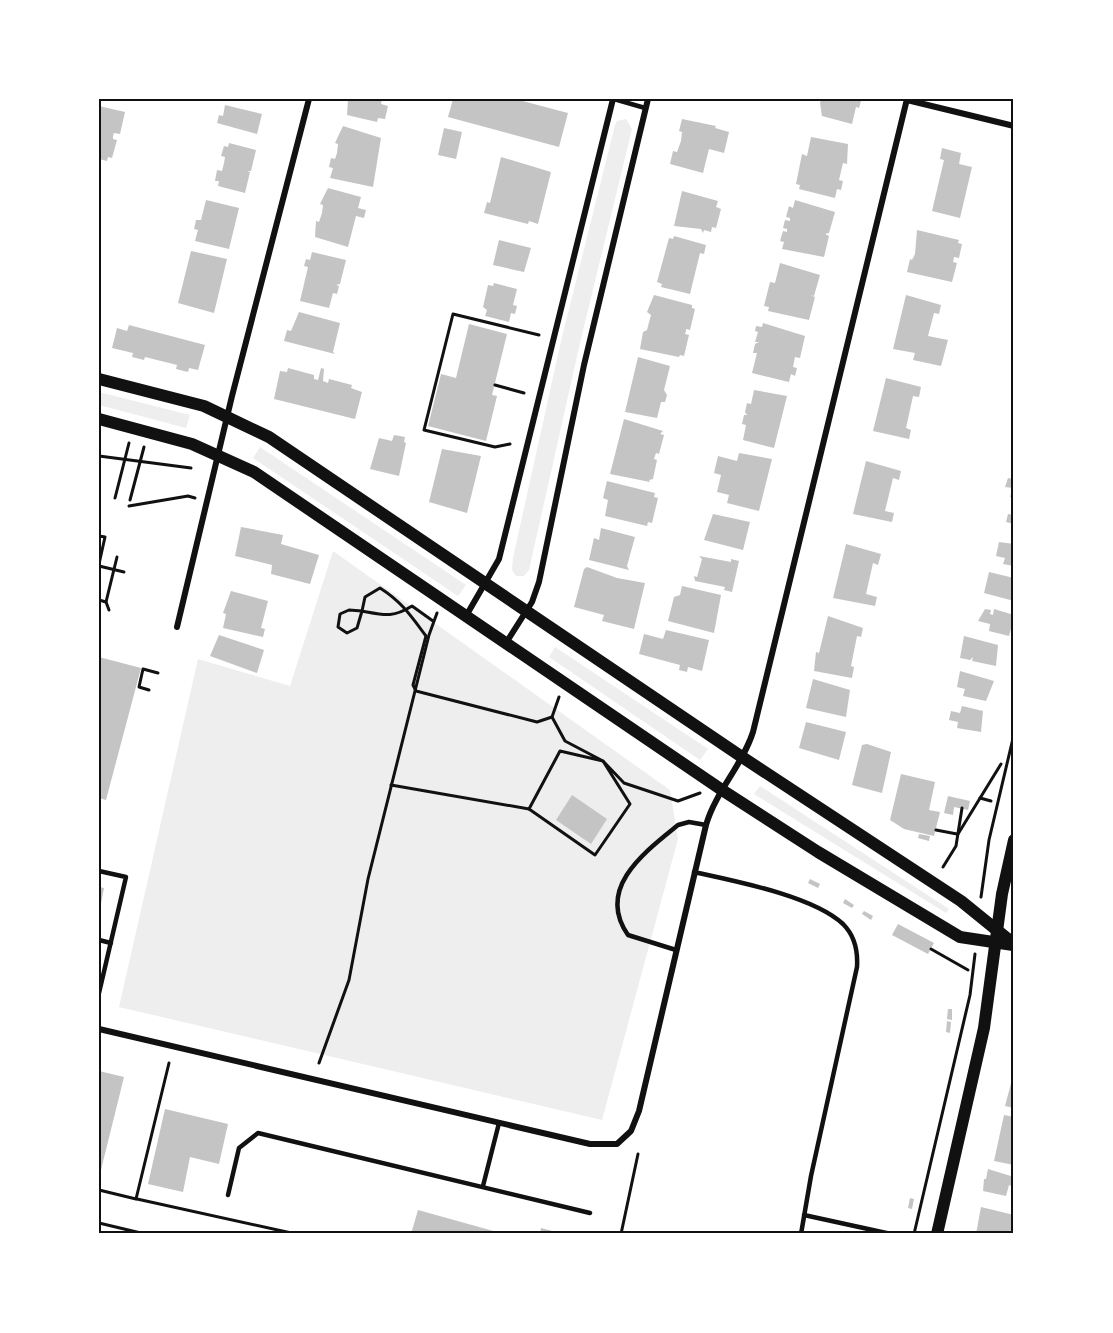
<svg xmlns="http://www.w3.org/2000/svg" width="1113" height="1333" font-family="'Titillium Web',sans-serif">
<style>
.green{fill:#eee}
.building{fill:#c4c4c4}
.lines{fill:none;stroke-linecap:round;stroke-linejoin:round}
.path{stroke:#111;stroke-width:3}
.service{stroke:#111;stroke-width:4.5}
.minor{stroke:#111;stroke-width:6}
.secondary{stroke:#111;stroke-width:12}
.rail{stroke:#707070;stroke-width:4.5}
.neatline{fill:none;stroke:#111;stroke-width:2}
</style>
<rect width="100%" height="100%" fill="#fff"/>
<g class="green">
<path d="M626 119 632 129 580 343 529 570 524 576H516L512 570 513 558 561 341 615 125 617 121Z"/>
<path d="M99 392 190 415 186 428 99 405Z"/>
<path d="M260 447 466 585 458 596 253 458Z"/>
<path d="M333 551 670 790 678 839 602 1120 119 1007 198 659 290 686Z"/>
<path d="M555 647 708 749 700 760 549 657Z"/>
<path d="M760 786 949 909 946 913 754 794Z"/>
</g>
<g class="building">
<path d="M348 99H382L381 104 388 106 385 119 378 118 377 122 347 115Z"/>
<path d="M453 99H515L568 113 559 147 448 117Z"/>
<path d="M826 99 861 101 859 108 856 107 852 124 822 116 820 103 821 100Z"/>
<path d="M225 105 262 114 257 134 217 123 219 115 223 116Z"/>
<path d="M99 106 125 112 120 134 114 133 113 136V139L117 140 112 158 108 157 107 161 99 159Z"/>
<path d="M682 119 716 126 715 128 729 132 724 153 709 149 703 173 670 164 673 151 677 152 681 141 682 132 679 131Z"/>
<path d="M343 126 381 138 373 187 330 178 333 168 329 167 331 158 335 159 337 153 338 144 335 143Z"/>
<path d="M444 128 462 132 456 159 438 155Z"/>
<path d="M811 137 848 144 847 164 843 163 839 180 843 181 841 190 837 189 835 198 799 189 800 185 796 184 802 154 807 156Z"/>
<path d="M229 143 256 150 251 171H247L250 172 245 193 218 186 219 181H215L217 170 222 171 224 163 225 157 221 156 224 146 228 147Z"/>
<path d="M942 148 961 153 959 164 972 167 960 218 932 211 944 160 940 159Z"/>
<path d="M501 157 551 172 538 224 529 221 528 224 484 213 487 202 490 203Z"/>
<path d="M328 188 361 197 358 208 366 210 364 218 356 216 348 247 315 237 316 221 319 222 322 213 323 205 320 204Z"/>
<path d="M682 191 718 201 716 207 721 209 716 228 712 227 711 232 704 230 703 233 701 229 674 226Z"/>
<path d="M206 200 239 208 229 249 195 241 198 230 194 229 196 220H201Z"/>
<path d="M795 200 835 212 829 233 825 234 829 236 824 257 782 249 784 242 780 241 783 231 787 232V229L783 228 785 220 790 221V218L786 217 789 206 793 208Z"/>
<path d="M917 230 959 240 958 243 962 244 959 258 954 257 953 262 957 263 952 282 907 272 910 259 912 260 915 254Z"/>
<path d="M674 236 706 245 704 254 700 253 690 294 661 287 662 284 657 282 669 238 673 239Z"/>
<path d="M499 240 531 248 524 272 493 265Z"/>
<path d="M191 251 227 259 214 313 178 303Z"/>
<path d="M312 252 346 260 340 284 336 285 339 286 337 294 333 293 329 308 300 301 308 267 304 266 306 259 310 260Z"/>
<path d="M780 263 820 275 814 296 810 295 815 297 809 320 768 311 769 307 764 306 770 282 775 283Z"/>
<path d="M494 283 517 289 513 305 517 306 515 314 511 313 509 322 485 316 487 310 483 307 488 285 493 286Z"/>
<path d="M654 295 692 305V308L695 309 690 330 686 329V331L685 334 689 335 684 356 680 355 679 357 640 349 643 332 647 330 651 315 647 312Z"/>
<path d="M906 295 941 305 939 314 934 313 928 336 948 340 941 366 913 360 915 353 893 349Z"/>
<path d="M299 312 340 323 333 352 335 354 284 341 287 330 291 331Z"/>
<path d="M763 323 805 336 800 358 795 357 793 367 797 368 795 376 791 374 789 382 752 373 757 353H753L755 344 759 342H755L758 332 755 331 756 326 762 327Z"/>
<path d="M469 324 507 334 492 395 497 396 486 441 428 426 441 374 456 378Z"/>
<path d="M129 325 205 345 198 370 189 368 188 372 176 369 177 365 145 357 144 360 132 357 133 353 112 348 117 328 127 331Z"/>
<path d="M638 357 670 366 664 390 667 395 665 402H661L657 418 625 412Z"/>
<path d="M288 368 314 375V379L318 380 321 368 324 369 323 381 328 383 329 379 352 385 351 388 362 392 355 419 274 399 280 371 287 372Z"/>
<path d="M886 378 921 387 919 397 913 396 906 428 911 430 909 439 873 431Z"/>
<path d="M754 390 787 396 774 448 743 440 746 425 742 424 744 415H747L745 412 747 403 751 404Z"/>
<path d="M624 419 663 431 660 434 664 435 659 454 656 453 654 459 657 460 653 479 649 480 650 482 610 474Z"/>
<path d="M394 435 405 437 404 442 406 443 399 476 370 469 379 438 392 441Z"/>
<path d="M442 449 481 456 467 513 429 502Z"/>
<path d="M739 453 772 459 759 511 727 503 729 495 717 492 721 475 714 473 718 456 737 461Z"/>
<path d="M866 461 901 471 899 480 893 478 885 511 894 513 892 522 853 514Z"/>
<path d="M1008 478 1014 479V497H1010L1013 488 1005 487Z"/>
<path d="M607 481 655 493 654 497 658 498 652 523 648 522 647 526 605 516 608 500 603 498Z"/>
<path d="M713 514 750 522 743 550 704 540Z"/>
<path d="M1008 514 1014 515V524L1006 522Z"/>
<path d="M241 527 283 535 281 544 319 555 310 584 271 574 272 565 235 556Z"/>
<path d="M601 528 635 537 627 566 629 570 589 560 594 538 599 540Z"/>
<path d="M999 542 1014 544V566L1003 564 1005 558 996 556Z"/>
<path d="M846 544 881 554 878 565 873 563 866 594 877 597 875 606 833 598Z"/>
<path d="M699 556 731 562V559L739 561 732 592 724 590 725 587 695 581 694 576 697 577 702 559Z"/>
<path d="M587 567 617 578 645 583 634 629 602 621 604 615 574 607 584 569Z"/>
<path d="M989 572 1014 578V601L984 593Z"/>
<path d="M682 586 721 595 714 633 668 621 674 597 680 595Z"/>
<path d="M231 591 268 601 261 628 265 629 263 637 223 628 226 614 223 613Z"/>
<path d="M985 609 991 610 990 614 993 615 994 609 1014 615V626L1012 625 1009 636 989 631 990 624 978 621Z"/>
<path d="M828 616 863 628 861 637 857 636 851 666 854 667 852 678 814 671 816 652 819 653Z"/>
<path d="M666 630 709 640 702 671 688 667 687 672 679 670 680 665 639 654 644 634 663 639Z"/>
<path d="M219 635 264 650 257 673 210 656Z"/>
<path d="M964 636 998 645 996 666 972 661 973 657 970 660 960 658Z"/>
<path d="M99 657 141 668 106 800 99 798Z"/>
<path d="M960 671 994 681 986 701 963 696 965 689 957 687Z"/>
<path d="M813 679 850 690 846 717 806 708Z"/>
<path d="M962 706 983 711 981 732 957 728 958 722 949 720 951 711 960 713Z"/>
<path d="M806 722 846 732 839 760 799 748Z"/>
<path d="M867 744 891 752 882 793 852 785 862 745Z"/>
<path d="M901 774 935 782 929 810 940 812 934 836 904 829 890 820Z"/>
<path d="M572 795 607 819 591 844 556 820Z"/>
<path d="M948 796 970 801 968 810 954 807 953 815 944 813Z"/>
<path d="M919 834 930 836 929 841 918 838Z"/>
<path d="M810 879 820 884 818 888 808 883Z"/>
<path d="M99 887 104 888 100 909H99Z"/>
<path d="M845 899 854 905 852 908 843 903Z"/>
<path d="M864 911 873 916 871 920 862 914Z"/>
<path d="M898 924 934 943 928 954 892 935Z"/>
<path d="M948 1009H952V1020L947 1019Z"/>
<path d="M947 1021 951 1022 950 1033 946 1032Z"/>
<path d="M99 1071 124 1077 100 1174H99Z"/>
<path d="M1014 1072V1108L1005 1106Z"/>
<path d="M165 1109 228 1124 219 1164 190 1157 183 1192 148 1184Z"/>
<path d="M1004 1115 1014 1117V1165L994 1161Z"/>
<path d="M988 1169 1014 1177V1187L1009 1185 1006 1196 983 1191 984 1179H986Z"/>
<path d="M910 1198 914 1199 912 1209 908 1208Z"/>
<path d="M981 1207 1014 1215 1010 1234H976Z"/>
<path d="M418 1210 497 1232V1234H411Z"/>
<path d="M541 1228 560 1233V1234H540Z"/>
</g>
<g class="lines">
<g class="path">
<path d="M495 385 524 393"/>
<path d="M510 444 495 447 424 430 453 314 539 335"/>
<path d="M99 456 191 468"/>
<path d="M115 498 129 443"/>
<path d="M130 500 144 447"/>
<path d="M129 506 188 496 195 498"/>
<path d="M99 536 105 537 99 564"/>
<path d="M99 566 124 572"/>
<path d="M99 600 106 602 117 557"/>
<path d="M106 602 109 610"/>
<path d="M433 621 412 606C393 618 384 615 362 611L357 628 347 633 338 627 340 614 349 610 362 611 365 597 380 588C402 602 411 616 426 636L413 685 416 691 537 722 552 717 559 697"/>
<path d="M149 690 139 687 143 669 158 673"/>
<path d="M391 785 529 809 560 751 603 761 565 741 552 717"/>
<path d="M980 798 991 801"/>
<path d="M529 809 595 855 630 804 603 761 624 783 678 801 700 793"/>
<path d="M936 830 957 834"/>
<path d="M958 834 1001 764"/>
<path d="M943 867 956 846 962 808"/>
<path d="M981 897 989 840 1014 734"/>
<path d="M931 949 968 970"/>
<path d="M319 1063 349 980 368 879 429 635 437 613"/>
<path d="M99 1190 136 1199 169 1063"/>
<path d="M137 1199 296 1234"/>
<path d="M99 1223 145 1234"/>
<path d="M621 1234 638 1154"/>
<path d="M914 1234 970 995 975 954"/>
</g>
<g class="service">
<path d="M614 99 645 108"/>
<path d="M99 871 126 877 99 993"/>
<path d="M694 872C735 881 813 896 843 924 855 936 858 951 857 967L811 1176 801 1234"/>
<path d="M99 940 111 943"/>
<path d="M676 950 628 935C595 888 646 851 678 825L689 822 706 825"/>
<path d="M483 1186 499 1123"/>
<path d="M228 1195 239 1148 258 1133 590 1213"/>
<path d="M804 1215 891 1234"/>
</g>
<g class="minor">
<path d="M907 100 1014 126"/>
<path d="M466 616 499 559 613 99"/>
<path d="M177 627 232 396 309 99"/>
<path d="M506 643 532 602 539 582 584 365 648 99"/>
<path d="M99 1029 590 1144H617L631 1131 639 1111 706 825C716 791 742 766 753 732L907 99"/>
</g>
<g class="secondary">
<path d="M99 379 204 406 269 437 742 757 961 901 1014 944"/>
<path d="M99 419 192 444 254 472 722 790 818 852 960 937 1013 945"/>
<path d="M937 1234 984 1028 1002 894 1014 840"/>
</g>
<path class="rail" d="M99 1233 103 1234"/>
</g>
<rect width="1113" height="1333" fill="none" stroke="#ffffff" stroke-width="201"/>
<rect x="100" y="100" width="912" height="1132" class="neatline"/>
</svg>
